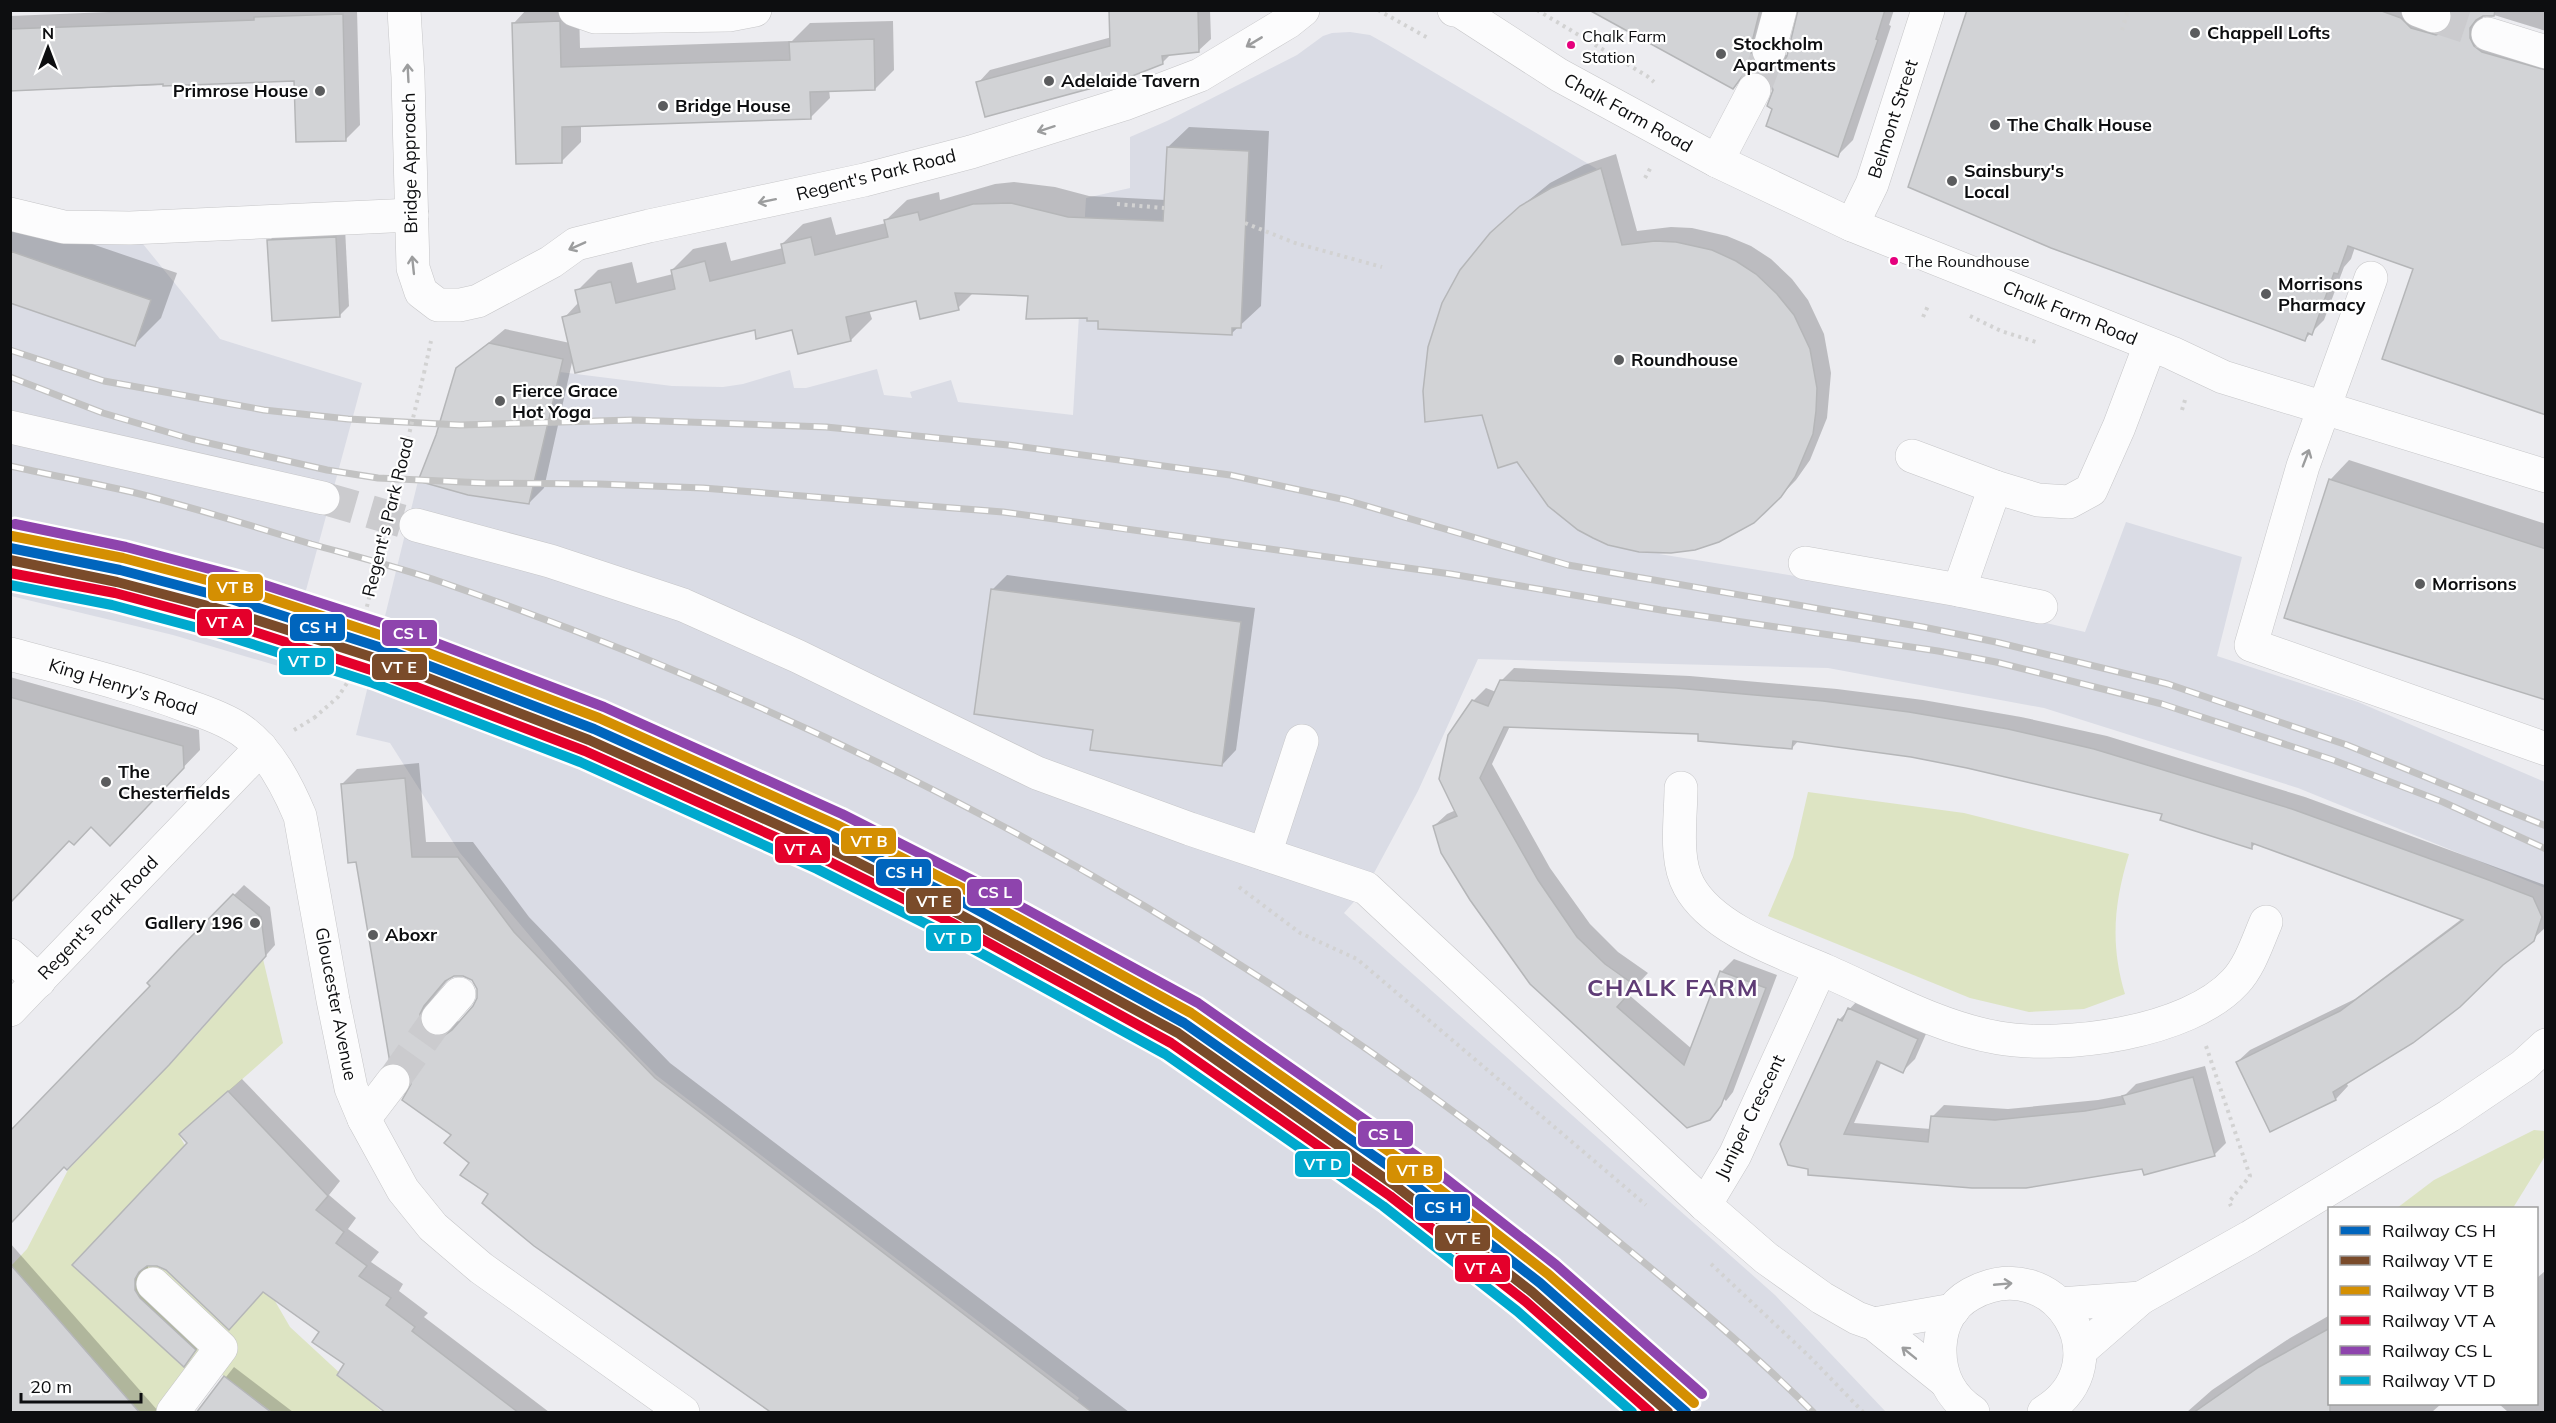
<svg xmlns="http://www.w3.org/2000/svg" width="2556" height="1423" font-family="Mulish,sans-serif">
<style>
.built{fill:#dadce5}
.green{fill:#dde4c3}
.shadow{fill:#0003;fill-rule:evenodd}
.building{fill:#d2d3d6;stroke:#b5b6b8;stroke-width:1.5;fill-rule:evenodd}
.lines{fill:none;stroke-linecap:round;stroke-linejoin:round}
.minor-tunnel{stroke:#cbcbce;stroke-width:33;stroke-dasharray:33 16;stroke-linecap:butt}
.minor-casing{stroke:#c6c6c8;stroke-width:34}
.major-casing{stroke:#c6c6c8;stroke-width:34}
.path{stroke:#d2d2d2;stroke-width:4;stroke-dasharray:3 4.5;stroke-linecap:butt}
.minor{stroke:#fcfcfd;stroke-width:33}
.major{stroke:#fcfcfd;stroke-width:33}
.rail-casing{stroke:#c2c2c2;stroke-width:7}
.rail{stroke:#fff;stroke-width:4.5;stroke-dasharray:14;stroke-linecap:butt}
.path-bridge{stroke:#d2d2d2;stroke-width:4;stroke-dasharray:3 4.5;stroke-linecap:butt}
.rail-1-casing{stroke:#fff;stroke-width:15}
.rail-2-casing{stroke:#fff;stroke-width:15}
.rail-3-casing{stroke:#fff;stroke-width:15}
.rail-4-casing{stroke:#fff;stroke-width:15}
.rail-5-casing{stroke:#fff;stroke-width:15}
.rail-6-casing{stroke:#fff;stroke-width:15}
.rail-1{stroke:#0065bd;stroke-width:10}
.rail-2{stroke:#7a4b2a;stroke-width:10}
.rail-3{stroke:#d48f02;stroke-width:10}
.rail-4{stroke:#e4002b;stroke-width:10}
.rail-5{stroke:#8e44ad;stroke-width:10}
.rail-6{stroke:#00a9ce;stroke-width:10}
.oneway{stroke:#9c9d9e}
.poi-dot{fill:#5b5c5e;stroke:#fff;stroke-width:2}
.bus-dot{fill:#e5007d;stroke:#fff;stroke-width:2}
.labels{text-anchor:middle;stroke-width:4.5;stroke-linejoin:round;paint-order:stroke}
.bus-label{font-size:16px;fill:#0d0e10;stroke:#fff;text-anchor:start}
.poi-label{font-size:18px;font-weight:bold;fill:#0d0e10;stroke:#fff;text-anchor:start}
.street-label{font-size:18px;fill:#0d0e10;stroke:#fff}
.district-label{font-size:24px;font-weight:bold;letter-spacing:1.5px;fill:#5f3c76;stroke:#fff}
.line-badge{stroke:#fff;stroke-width:2}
.badge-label{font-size:16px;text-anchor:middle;font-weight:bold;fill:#fff}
</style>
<rect width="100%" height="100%" fill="#ececf0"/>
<g class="built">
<path d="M1350 32 1370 35 1388 45 1597 169 1603 174 1616 221 1611 224 1619 247 1655 241 1676 242 1712 250 1736 261 1756 274 1777 294 1794 315 1810 349 1817 388 1813 434 1795 477 1781 497 1765 514 1744 529 1719 542 1695 550 1659 554 1956 602 2085 632 2126 522 2242 557 2217 656 2358 702 2545 782V888L2298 788 2044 708 1828 668 1478 659 1418 791 1366 888 1344 913 1775 1295 1886 1412H1069L1079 1398 656 1075 594 1012 460 853 390 743 356 735 418 481 468 495 529 504 560 372 672 386 723 387 743 384 790 370 794 388H806L877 369 884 395 912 398 910 392 951 380 958 402 1073 415 1086 198 1130 188V137L1167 121 1297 55 1323 36 1332 33Z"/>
<path d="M11 215 130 228 220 339 362 383 285 668 173 635 11 596Z"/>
</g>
<g class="green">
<path d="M1808 792 1964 813 2129 854C2114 903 2110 944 2125 994L2084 1009 2029 1012 1970 998 1768 916 1793 857Z"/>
<path d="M263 959 283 1043 179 1135 290 1327 382 1412H272L221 1374 191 1412H140L34 1295 11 1266 27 1249 68 1170 195 1037Z"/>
<path d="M2534 1130 2545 1131V1156L2513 1208H2397L2434 1180Z"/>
</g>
<g class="shadow">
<path d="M158 10H357L360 125 346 139 296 80 10 91V16Z"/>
<path d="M526 10H579L580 48 792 41 810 23 893 21 894 70 875 89 829 90 830 98 810 118 581 125V142L562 161 514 23Z"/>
<path d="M1110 10H1210L1211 39 1198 51 1172 53 1162 63 978 83 990 70 1112 37Z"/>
<path d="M1592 10H1770L1780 55H1789L1807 10H1894L1889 25 1891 26 1853 140 1838 155 1774 108V90L1771 80 1764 72 1749 71 1733 87Z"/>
<path d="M1968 10H2420L2441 21 2452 22 2453 10H2546V31L2494 15 2483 14 2482 25 2546 55V413L2414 268 2355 247 2351 259 2344 267 2324 320 2305 339 2139 280 2140 278Z"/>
<path d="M1189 127 1269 131 1261 306 1232 333 1100 319 1029 295 974 292 958 308 917 299 869 310 872 319 851 340 794 328H756L573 358 544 488 529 503 437 436 457 369 505 329 570 343 564 318 579 302 577 291 598 270 632 262 637 283 673 274 672 270 693 249 726 242 731 261 783 248 782 244 803 224 831 217 836 235 886 223V220L907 200 939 192 940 200 995 184 1014 182 1055 187 1089 196 1166 200 1168 147Z"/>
<path d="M1616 154 1637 231 1671 227 1692 228 1727 236 1751 246 1771 259 1792 279 1808 300 1824 334 1831 373 1827 418 1810 460 1796 480 1764 513 1506 219 1550 183 1584 165Z"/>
<path d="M10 216 177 273 161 318 135 344 10 301Z"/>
<path d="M345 228 349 306 339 316 269 241 279 231Z"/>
<path d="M2349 460 2546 524V698L2330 480Z"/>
<path d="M1007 575 1255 608 1236 750 1222 765 1095 729 992 590Z"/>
<path d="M1514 668 1690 676 1837 689 1923 700 2021 717 2107 736 2305 797 2545 885 2546 927 2533 939 2346 1082 2348 1086 2336 1099 2237 1062 2250 1050 2355 999 2463 918 2256 843 2251 848 2164 813 1967 767 1911 756 1799 740 1792 748 1700 733 1510 726 1492 764 1550 868 1590 924 1618 952 1648 973 1628 994 1692 1049 1721 972 1734 959 1777 975 1733 1092 1726 1101 1724 1099 1716 1110H1719L1709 1119 1434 826 1447 814 1456 810 1473 701 1486 688 1496 692 1501 681Z"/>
<path d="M10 677 199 730 200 750 126 827 91 825 70 839 10 745Z"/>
<path d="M419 763 426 842H473L529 917 670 1063 1129 1412H775L490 1193 453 1135 413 1084 357 860 342 784 357 769ZM464 974 472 978 478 987 479 997 474 1007 461 1021 451 1022 434 997 452 975Z"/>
<path d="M244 885 270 907 275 945 214 1015 67 1168 152 986 179 951Z"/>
<path d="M1861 997 1929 1027 1915 1059 1903 1071 1882 1061 1854 1123 1931 1129 1932 1117 1944 1105 2008 1109 2098 1100 2125 1095 2136 1084 2205 1066 2226 1143 2214 1155 2143 1168 1810 1174 1839 1020Z"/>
<path d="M242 1079 340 1181 329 1195 356 1218 348 1229 379 1252 371 1262 403 1284 399 1291 428 1313 424 1317 549 1412H389L321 1331 264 1290 229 1328 167 1269 157 1264 148 1265V1276L208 1336 184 1365 74 1265 189 1143 194 1121Z"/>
<path d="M10 1243 159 1412H10Z"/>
<path d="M2546 1270V1412H2508L2499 1404H2536V1279Z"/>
<path d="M2330 1315V1404H2441L2432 1412H2187L2212 1390 2290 1338Z"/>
<path d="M234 1367 293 1412H198Z"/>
</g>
<g class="building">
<path d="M1109 10H1198L1199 52 1162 56 1163 64 1122 80 985 117 976 82 1110 46Z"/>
<path d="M1589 10H1760L1751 46V55L1756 65 1764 69H1773L1782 65 1787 56 1798 10H1885L1876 39 1878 40 1838 157 1766 126 1772 109 1767 106 1773 90 1770 80 1763 74 1754 71 1744 74 1733 89Z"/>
<path d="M1967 10H2379L2401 18 2411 28 2436 35 2445 31 2451 23V10H2495L2494 16H2483L2476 20 2470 28V38L2474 46 2482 52 2546 70V415L2382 359 2413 269 2348 246 2338 274 2334 273 2312 335 2308 333 2305 341 2051 248 1908 187Z"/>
<path d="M343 14 346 141 296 142 294 81 163 86V84L10 91V29L254 20V17Z"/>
<path d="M560 21 561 67 790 60 789 42 874 39 875 90 810 92 811 119 562 127V163L516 164 512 23Z"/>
<path d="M1167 147 1249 151 1241 328H1232V335L1098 329V321H1087V318L1026 319 1028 296 955 293 959 310 920 319 916 301 846 317 851 341 798 354 792 330 756 339 755 330 575 373 562 317 580 312 575 290 611 282 616 303 675 289 671 270 705 261 710 281 785 263 781 244 811 237 815 255 888 237 884 220 918 212 920 220 973 204 1011 203 1068 217 1163 221Z"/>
<path d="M1601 168 1622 245 1655 241 1676 242 1712 250 1736 261 1756 274 1777 294 1794 315 1810 349 1817 388 1816 411 1813 434 1795 477 1781 497 1754 523 1719 542 1695 550 1671 553 1639 552 1608 545 1593 538 1578 530 1548 506 1517 462 1498 468 1482 415 1425 422 1423 391 1428 347 1442 303 1460 270 1490 233 1520 206 1551 188Z"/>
<path d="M336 237 340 317 272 321 267 240Z"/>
<path d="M10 251 151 300 135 346 10 303Z"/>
<path d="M489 343 563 359 529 504 468 495 418 481 436 435 456 368Z"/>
<path d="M2329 479 2546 549V700L2284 618Z"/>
<path d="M991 589 1241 622 1222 766 1090 750 1093 730 974 714Z"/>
<path d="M1500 680 1676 688 1823 701 1909 712 2008 729 2094 749 2292 809 2486 879 2533 897 2542 917 2534 941 2503 965 2460 1007 2413 1043 2333 1092 2336 1100 2270 1132 2236 1062 2340 1011 2463 920 2252 843V849L2160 820 2162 814 1967 768 1911 757 1793 741 1792 749 1698 741V734L1504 727 1480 778 1538 880 1577 937 1605 964 1636 986 1617 1007 1684 1065 1720 971 1766 988 1721 1106 1710 1120 1687 1128 1530 984 1470 900 1441 853 1433 826 1457 816 1439 779 1448 735 1472 700 1488 706Z"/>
<path d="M10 697 183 746 184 768 110 846 91 827 74 845 69 841 10 903Z"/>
<path d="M405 778 412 857H458L514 932 655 1078 1093 1413H772L534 1246 482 1203 488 1194 460 1175 469 1163 444 1143 451 1135 402 1100 411 1084 410 1074 404 1066 390 1063 356 862 348 863 341 784ZM463 976 472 980 477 989V998L473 1006 452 1030 445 1035 435 1036 426 1032 420 1023V1014L424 1006 445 981 454 976Z"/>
<path d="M233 894 261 917 266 956 169 1065 67 1170 64 1167 10 1224V1131L150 986 147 983 178 950Z"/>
<path d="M1848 1008 1918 1039 1903 1073 1877 1061 1844 1134 1928 1142 1931 1116 1995 1120 2085 1111 2125 1104 2122 1096 2193 1077 2215 1156 2144 1175 2142 1169 2026 1188H1972L1808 1175V1169L1788 1165 1780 1144 1838 1019 1842 1021Z"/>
<path d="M228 1091 328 1196 316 1210 344 1232 336 1243 367 1266 359 1276 391 1298 386 1305 415 1327 412 1331 519 1413H386L337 1375 344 1364 312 1342 319 1332 263 1292 229 1330 166 1270 157 1266H147L139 1272 135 1279V1290L140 1298 196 1350 184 1367 72 1265 187 1143 179 1134Z"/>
<path d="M10 1264 140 1413H10Z"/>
<path d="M2330 1328V1413H2193L2259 1367Z"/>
<path d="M224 1376 272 1413H196Z"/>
</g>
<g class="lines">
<g class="minor-tunnel">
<path d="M2434 16 2488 34"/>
<path d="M1754 90 1769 51"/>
<path d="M323 498 416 525"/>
<path d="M393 1081 438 1018"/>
</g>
<defs>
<g id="minor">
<path d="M404 10 408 77 413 268 421 292 438 305H460L478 301 551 262 576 244 649 226 864 180 971 152 1124 104 1200 75 1288 22 1303 10"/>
<path d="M575 10 595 17 729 15 755 10"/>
<path d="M2418 10 2434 16"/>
<path d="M2488 34 2546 52"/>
<path d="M1769 51 1780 10"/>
<path d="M1717 161 1754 90"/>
<path d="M10 214 64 227 130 228 412 215"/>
<path d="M1852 225 1872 184 1928 10"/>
<path d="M2371 278 2303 466 2251 645 2546 749"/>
<path d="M10 427 323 498"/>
<path d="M1912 456 1995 487"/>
<path d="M416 525 550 561 683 605 797 656 1037 773 1190 829 1366 888 1705 1205 1766 1258 1822 1298 1857 1318 1874 1324 1945 1381"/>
<path d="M1805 563 1959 590"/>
<path d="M2041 607 1959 590 1995 487 2038 500 2069 502 2091 490 2119 427 2150 345"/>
<path d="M10 654C69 670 129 684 187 706 205 712 225 719 241 730 269 750 287 785 300 816L333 1000 351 1088 364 1119 403 1190 433 1227 481 1268 683 1412"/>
<path d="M1681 788C1681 818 1674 859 1689 886 1713 930 1782 952 1826 971 1881 995 1939 1028 1999 1038 2064 1049 2188 1033 2235 982 2250 966 2257 943 2266 922"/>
<path d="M1265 854 1302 741"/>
<path d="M10 955 39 981"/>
<path d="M10 1010 261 748"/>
<path d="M438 1018 459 994"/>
<path d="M364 1119 393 1081"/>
<path d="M1705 1205 1735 1155 1820 969"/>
<path d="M153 1284 221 1348 173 1412"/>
<path d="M2060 1304 2141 1298"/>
<path d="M1874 1324 1953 1310"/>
<path d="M2080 1351 2141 1298 2250 1237 2449 1116 2523 1066 2546 1045"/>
<path d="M1973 1412C1950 1397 1939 1374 1940 1347 1941 1325 1951 1305 1971 1294 2055 1248 2125 1363 2044 1412"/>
</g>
<path id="major" d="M1454 10 1460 11 1559 75 1717 161 1852 225 2172 353 2223 377 2546 476"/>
</defs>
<use href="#minor" class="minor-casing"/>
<use href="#major" class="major-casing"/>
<g class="path">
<path d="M1378 10 1428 38"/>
<path d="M1537 10 1647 76 1654 82"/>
<path d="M2122 30 2128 10"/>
<path d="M1645 178 1651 167"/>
<path d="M1117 204 1164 208"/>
<path d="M1245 223 1295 243 1382 267"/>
<path d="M1970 316 2001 331 2036 342"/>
<path d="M1923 317 1928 306"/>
<path d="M424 373 431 341"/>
<path d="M2182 410 2185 400"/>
<path d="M294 730 314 718"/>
<path d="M1239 887 1300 933 1357 959 1646 1205"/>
<path d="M2206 1046 2250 1176 2229 1202 2231 1206"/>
<path d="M1711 1264 1811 1358 1863 1412"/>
</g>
<use href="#minor" class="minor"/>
<use href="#major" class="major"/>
<defs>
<g id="rail">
<path d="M10 350 104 381 264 410 348 419 460 425 632 420 826 427 1008 445 1230 475 1346 500 1568 565 1923 627 1996 642 2168 684 2347 745 2546 826"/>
<path d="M10 377 103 413 191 439 327 470 378 478 484 483 599 484 703 488 1003 512 1451 574 1661 610 1938 651 1996 662 2162 704 2333 760 2443 802 2546 849"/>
<path d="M10 466C51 475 92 483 132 492 192 507 252 526 311 544 354 556 398 567 441 582 859 726 1244 935 1586 1215 1664 1279 1743 1342 1813 1412"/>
</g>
</defs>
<use href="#rail" class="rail-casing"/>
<use href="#rail" class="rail"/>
<path class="path-bridge" d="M314 718 338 697 349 680 424 373"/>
<defs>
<path id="rail-1" d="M10 548 120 570 234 600 385 649 594 729 832 836 963 902 1184 1023 1404 1177 1540 1283 1686 1412"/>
<path id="rail-2" d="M10 560 117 582 231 612 381 660 589 740 827 847 957 913 1178 1033 1397 1187 1532 1292 1668 1412"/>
<path id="rail-3" d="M12 536 123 558 237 588 389 638 599 718 837 825 968 891 1191 1013 1411 1167 1548 1274 1694 1403"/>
<path id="rail-4" d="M10 573 115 593 227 623 377 672 585 751 822 858 952 923 1171 1043 1390 1196 1525 1301 1650 1412"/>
<path id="rail-5" d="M15 524 126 547 240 577 394 627 604 707 842 814 974 881 1198 1003 1418 1157 1556 1265 1702 1394"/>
<path id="rail-6" d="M10 585 112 605 224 635 373 683 580 762 817 869 946 934 1165 1054 1383 1206 1517 1311 1632 1412"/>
</defs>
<use href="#rail-1" class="rail-1-casing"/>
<use href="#rail-2" class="rail-2-casing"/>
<use href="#rail-3" class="rail-3-casing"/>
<use href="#rail-4" class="rail-4-casing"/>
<use href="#rail-5" class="rail-5-casing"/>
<use href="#rail-6" class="rail-6-casing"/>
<use href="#rail-1" class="rail-1"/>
<use href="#rail-2" class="rail-2"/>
<use href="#rail-3" class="rail-3"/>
<use href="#rail-4" class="rail-4"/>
<use href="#rail-5" class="rail-5"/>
<use href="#rail-6" class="rail-6"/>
</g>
<defs><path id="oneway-shaft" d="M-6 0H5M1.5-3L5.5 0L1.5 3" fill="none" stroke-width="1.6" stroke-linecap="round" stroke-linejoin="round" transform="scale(1.5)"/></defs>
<g class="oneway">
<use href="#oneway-shaft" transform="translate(1254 42) rotate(149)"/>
<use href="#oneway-shaft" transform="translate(408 73) rotate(-93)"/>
<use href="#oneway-shaft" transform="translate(1046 129) rotate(162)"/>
<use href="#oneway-shaft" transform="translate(767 201) rotate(168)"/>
<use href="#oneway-shaft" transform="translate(577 246) rotate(156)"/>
<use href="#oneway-shaft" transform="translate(413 265) rotate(-96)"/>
<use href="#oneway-shaft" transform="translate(2306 458) rotate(-69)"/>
<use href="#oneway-shaft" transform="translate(2003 1284) rotate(-5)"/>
<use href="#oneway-shaft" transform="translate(1909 1353) rotate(-141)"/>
</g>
<g class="poi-dot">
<circle cx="2195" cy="33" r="6"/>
<circle cx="1721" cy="54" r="6"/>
<circle cx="1049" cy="81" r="6"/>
<circle cx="320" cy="91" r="6"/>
<circle cx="663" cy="106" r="6"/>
<circle cx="1995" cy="125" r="6"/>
<circle cx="1952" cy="181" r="6"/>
<circle cx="2266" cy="294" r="6"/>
<circle cx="1619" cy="360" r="6"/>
<circle cx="500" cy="401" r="6"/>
<circle cx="2420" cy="584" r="6"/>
<circle cx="106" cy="782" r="6"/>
<circle cx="255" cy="923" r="6"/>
<circle cx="373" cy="935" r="6"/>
</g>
<g class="bus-dot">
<circle cx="1571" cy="45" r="5"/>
<circle cx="1894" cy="261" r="5"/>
</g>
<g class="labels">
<g class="bus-label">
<text x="1582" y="42">Chalk Farm<tspan x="1582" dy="21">Station</tspan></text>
<text x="1905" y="267">The Roundhouse</text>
</g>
<g class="poi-label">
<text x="2207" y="39">Chappell Lofts</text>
<text x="1733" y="50">Stockholm<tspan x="1733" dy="21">Apartments</tspan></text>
<text x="1061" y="87">Adelaide Tavern</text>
<text x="308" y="97" text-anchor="end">Primrose House</text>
<text x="675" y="112">Bridge House</text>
<text x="2007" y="131">The Chalk House</text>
<text x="1964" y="177">Sainsbury's<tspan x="1964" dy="21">Local</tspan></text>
<text x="2278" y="290">Morrisons<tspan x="2278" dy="21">Pharmacy</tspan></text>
<text x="1631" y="366">Roundhouse</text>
<text x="512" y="397">Fierce Grace<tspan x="512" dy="21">Hot Yoga</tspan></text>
<text x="2432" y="590">Morrisons</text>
<text x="118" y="778">The<tspan x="118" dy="21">Chesterfields</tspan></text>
<text x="243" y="929" text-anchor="end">Gallery 196</text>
<text x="385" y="941">Aboxr</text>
</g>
<g class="street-label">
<text transform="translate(1628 113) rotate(29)" y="6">Chalk Farm Road</text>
<text transform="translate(1893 119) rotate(-72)" y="6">Belmont Street</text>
<text transform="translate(410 163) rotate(-91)" y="6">Bridge Approach</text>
<text transform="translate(876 175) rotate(-14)" y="6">Regent's Park Road</text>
<text transform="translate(2070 313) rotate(22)" y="6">Chalk Farm Road</text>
<text transform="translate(388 517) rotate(-76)" y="6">Regent's Park Road</text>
<text transform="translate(123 687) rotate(17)" y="6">King Henry's Road</text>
<text transform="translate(98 918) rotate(-46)" y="6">Regent's Park Road</text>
<text transform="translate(336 1004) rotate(79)" y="6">Gloucester Avenue</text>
<text transform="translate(1750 1117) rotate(-64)" y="6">Juniper Crescent</text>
</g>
<g class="district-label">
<text x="1673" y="996">CHALK FARM</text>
</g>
</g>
<g class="line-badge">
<rect x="207" y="573" width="57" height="29" rx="6" fill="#d48f02"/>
<rect x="196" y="608" width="57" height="29" rx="6" fill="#e4002b"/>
<rect x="289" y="613" width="57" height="29" rx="6" fill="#0065bd"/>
<rect x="381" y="619" width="57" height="28" rx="6" fill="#8e44ad"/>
<rect x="278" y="647" width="57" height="29" rx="6" fill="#00a9ce"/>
<rect x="371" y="653" width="57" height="28" rx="6" fill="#7a4b2a"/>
<rect x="840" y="827" width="57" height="28" rx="6" fill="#d48f02"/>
<rect x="774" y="835" width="57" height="29" rx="6" fill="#e4002b"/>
<rect x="875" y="858" width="57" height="29" rx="6" fill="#0065bd"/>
<rect x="966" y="878" width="57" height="29" rx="6" fill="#8e44ad"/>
<rect x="905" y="887" width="57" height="28" rx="6" fill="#7a4b2a"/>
<rect x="925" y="924" width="57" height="28" rx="6" fill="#00a9ce"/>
<rect x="1357" y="1120" width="57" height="28" rx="6" fill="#8e44ad"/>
<rect x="1294" y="1150" width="57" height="28" rx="6" fill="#00a9ce"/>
<rect x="1386" y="1155" width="57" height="29" rx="6" fill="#d48f02"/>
<rect x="1414" y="1193" width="57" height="29" rx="6" fill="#0065bd"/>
<rect x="1434" y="1224" width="57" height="28" rx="6" fill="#7a4b2a"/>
<rect x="1454" y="1254" width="57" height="29" rx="6" fill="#e4002b"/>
</g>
<g class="badge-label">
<text x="235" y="593">VT B</text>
<text x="225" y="628">VT A</text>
<text x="318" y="633">CS H</text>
<text x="410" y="639">CS L</text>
<text x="307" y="667">VT D</text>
<text x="399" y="673">VT E</text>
<text x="869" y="847">VT B</text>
<text x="803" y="855">VT A</text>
<text x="904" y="878">CS H</text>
<text x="995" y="898">CS L</text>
<text x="934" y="907">VT E</text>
<text x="953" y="944">VT D</text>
<text x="1385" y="1140">CS L</text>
<text x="1323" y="1170">VT D</text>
<text x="1415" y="1176">VT B</text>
<text x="1443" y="1213">CS H</text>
<text x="1463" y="1244">VT E</text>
<text x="1483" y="1274">VT A</text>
</g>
<rect width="2556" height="1423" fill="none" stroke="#0d0e10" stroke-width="24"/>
<rect x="2328" y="1207" width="210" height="198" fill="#ffffff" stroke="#9e9f9f" stroke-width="1.5"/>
<rect x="2340" y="1226" width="30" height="9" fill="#0065bd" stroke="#9e9f9f" stroke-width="1.5"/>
<text x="2382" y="1237" font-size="18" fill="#0d0e10">Railway CS H</text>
<rect x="2340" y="1256" width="30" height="9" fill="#7a4b2a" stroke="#9e9f9f" stroke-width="1.5"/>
<text x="2382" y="1267" font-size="18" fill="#0d0e10">Railway VT E</text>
<rect x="2340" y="1286" width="30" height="9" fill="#d48f02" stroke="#9e9f9f" stroke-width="1.5"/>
<text x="2382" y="1297" font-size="18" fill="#0d0e10">Railway VT B</text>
<rect x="2340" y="1316" width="30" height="9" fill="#e4002b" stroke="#9e9f9f" stroke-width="1.5"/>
<text x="2382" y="1327" font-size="18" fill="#0d0e10">Railway VT A</text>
<rect x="2340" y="1346" width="30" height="9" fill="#8e44ad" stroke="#9e9f9f" stroke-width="1.5"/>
<text x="2382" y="1357" font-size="18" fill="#0d0e10">Railway CS L</text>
<rect x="2340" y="1376" width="30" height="9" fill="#00a9ce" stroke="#9e9f9f" stroke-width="1.5"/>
<text x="2382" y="1387" font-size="18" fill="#0d0e10">Railway VT D</text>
<g transform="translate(48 48)" stroke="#ffffff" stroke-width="4.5" paint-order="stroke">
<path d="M0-4.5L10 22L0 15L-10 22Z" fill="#0d0e10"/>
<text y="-9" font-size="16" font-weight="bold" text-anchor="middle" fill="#0d0e10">N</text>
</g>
<path d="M21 1393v9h120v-9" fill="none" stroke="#0d0e10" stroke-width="3"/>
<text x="30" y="1393" font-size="18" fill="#0d0e10" stroke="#ffffff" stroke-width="4.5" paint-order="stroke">20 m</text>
</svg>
